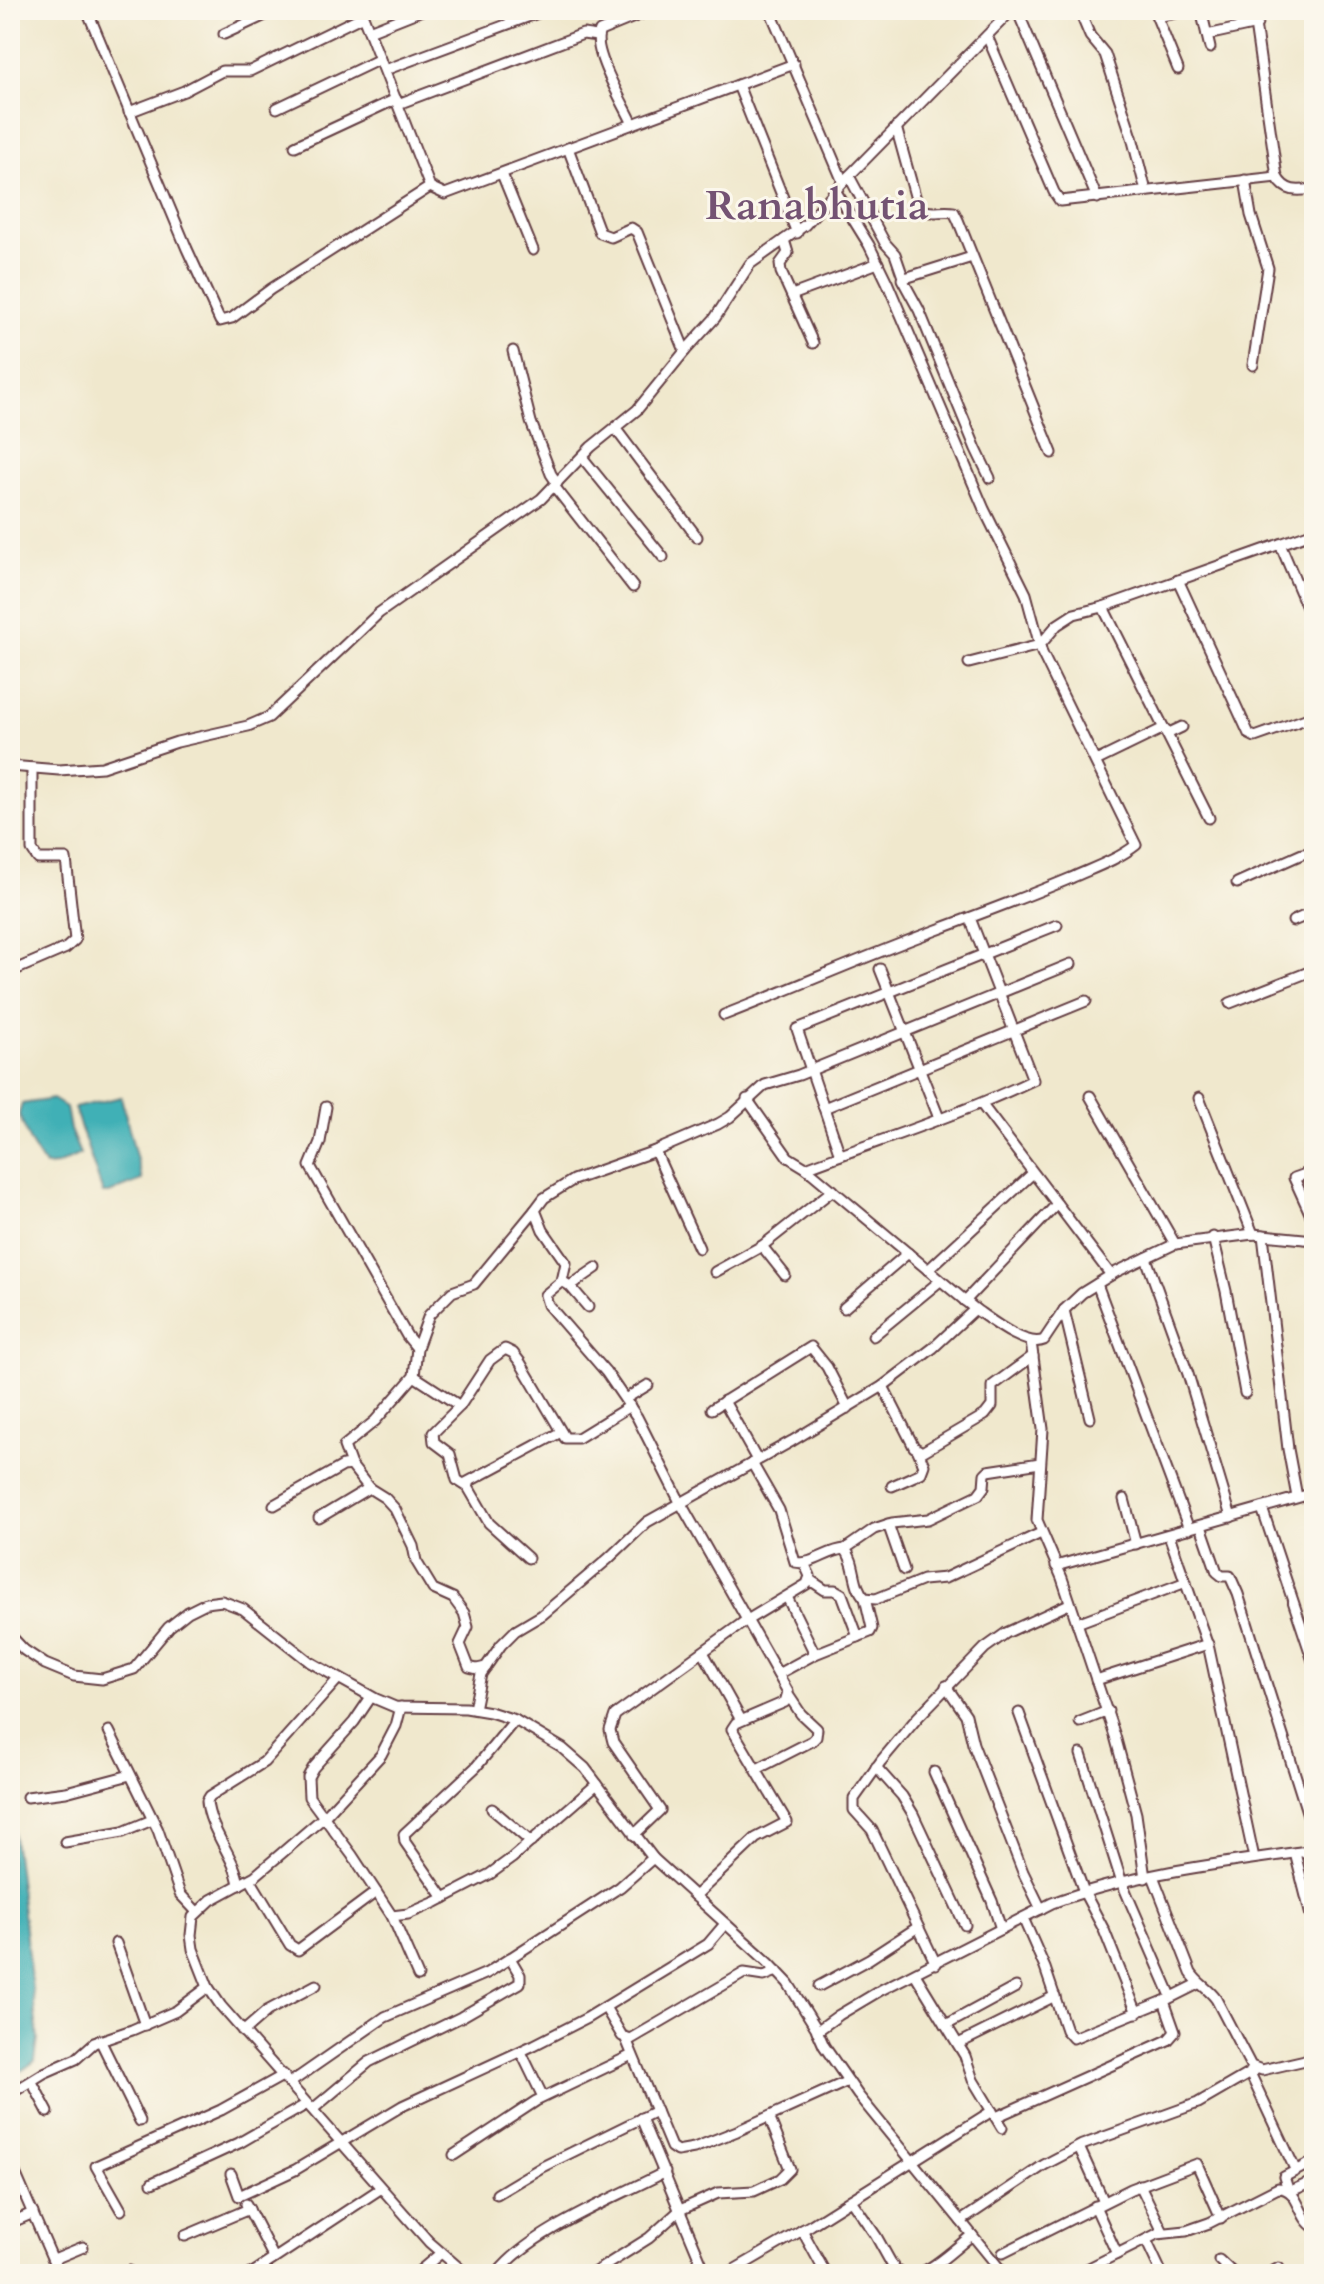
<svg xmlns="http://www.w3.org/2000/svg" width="1324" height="2284" font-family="Cardo,serif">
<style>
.water{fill:#3fb0b6;stroke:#446870;stroke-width:2}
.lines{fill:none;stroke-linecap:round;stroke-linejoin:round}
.street-casing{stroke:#633d43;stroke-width:13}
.street{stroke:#fff;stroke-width:9}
.labels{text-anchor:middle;stroke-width:6;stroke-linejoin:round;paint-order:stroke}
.district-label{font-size:42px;font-weight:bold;fill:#745373;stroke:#fbf7ec}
</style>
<rect width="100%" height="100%" fill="#fbf7ec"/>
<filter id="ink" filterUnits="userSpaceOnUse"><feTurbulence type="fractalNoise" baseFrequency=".0125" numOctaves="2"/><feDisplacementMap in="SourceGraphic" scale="16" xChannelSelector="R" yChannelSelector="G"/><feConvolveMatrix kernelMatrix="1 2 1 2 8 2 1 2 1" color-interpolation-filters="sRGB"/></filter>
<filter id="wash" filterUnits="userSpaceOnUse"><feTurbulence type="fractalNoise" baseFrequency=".006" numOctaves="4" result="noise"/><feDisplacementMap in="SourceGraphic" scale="32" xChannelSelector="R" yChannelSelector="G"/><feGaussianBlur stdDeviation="1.8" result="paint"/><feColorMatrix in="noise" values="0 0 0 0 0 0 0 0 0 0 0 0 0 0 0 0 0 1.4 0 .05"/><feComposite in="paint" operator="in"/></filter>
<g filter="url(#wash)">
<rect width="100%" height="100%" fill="#f0e8cd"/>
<g class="water">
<path d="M121 1097 142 1180 109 1193H103L74 1108Z"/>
<path d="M53 1099 66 1107 70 1130 80 1154 57 1165 45 1166 30 1142 19 1114 22 1104Z"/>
<path d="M10 1803 38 2039 35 2061 10 2079Z"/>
</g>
</g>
<g filter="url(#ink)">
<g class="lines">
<defs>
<g id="street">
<path d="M87 10 187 249 220 321 232 318 271 289 430 187"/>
<path d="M770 10 843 182"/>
<path d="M1017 10 1097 198"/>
<path d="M1079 10 1090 36 1105 54 1132 137 1146 191"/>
<path d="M1154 10 1178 69"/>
<path d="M1201 10 1210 48"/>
<path d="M1253 10 1277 177C1286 193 1298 191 1314 189"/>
<path d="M1157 17 1190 10"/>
<path d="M369 31 422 10"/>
<path d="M224 34 276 10"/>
<path d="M1207 35 1257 24"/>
<path d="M987 36 1054 192 1060 201 1277 177"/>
<path d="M385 70 546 10"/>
<path d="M738 85 797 233"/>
<path d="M398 104 583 34 597 36"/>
<path d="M277 108 380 59"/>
<path d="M129 112 184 91 222 71H250L363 16 430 187 445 194 794 64"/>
<path d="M633 124C624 104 590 49 600 31L651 10"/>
<path d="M896 127 917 203C926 218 939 209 954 212L958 220 1052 453"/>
<path d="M295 146 396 99"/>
<path d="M568 148 600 233 611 237 631 228 637 232 685 351"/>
<path d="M502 174 533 250"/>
<path d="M849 176 885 243 895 254 903 277"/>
<path d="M1245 180 1251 215 1268 268 1253 365"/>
<path d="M784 240 788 253 780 264 781 272 813 343"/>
<path d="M972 257 902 279 919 310 976 449 990 478"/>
<path d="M792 295 878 263"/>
<path d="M513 351 531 422 551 474 557 483"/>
<path d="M615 428 697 537"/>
<path d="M582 457 663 557"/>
<path d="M554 486 633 587"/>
<path d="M1280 544 1314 624"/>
<path d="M1178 580 1249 734 1255 737 1314 716"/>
<path d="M1103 607 1209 818"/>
<path d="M969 663 1040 645 1057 625 1074 614 1103 607 1314 532"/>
<path d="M1167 734 1182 727"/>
<path d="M1096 761 1164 728"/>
<path d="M10 766 59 770 102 767 177 742 248 726 269 717 379 613 541 499 591 447 637 410 685 351 715 318 750 264 805 225 843 182 1012 10"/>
<path d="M1237 883 1302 854 1314 853"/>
<path d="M1293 921 1314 912"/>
<path d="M880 969 939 1118"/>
<path d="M10 972 66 948 75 940 66 859H38L32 850V768"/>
<path d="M1230 1003 1314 970"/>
<path d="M724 1015C794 988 863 957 934 931 980 914 1026 897 1071 878 1093 868 1117 860 1136 845L1042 653 1026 594 984 509 887 282 869 245 835 190"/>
<path d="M1090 1096 1175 1244"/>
<path d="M1199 1098 1253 1234"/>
<path d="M747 1099 788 1157 806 1168 975 1309C991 1320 1026 1348 1044 1340L1064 1310 1082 1293 1116 1272 1175 1244 1253 1234 1314 1240"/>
<path d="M982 1105 1111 1275"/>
<path d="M326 1107 320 1142 310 1166 407 1336 417 1348"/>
<path d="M824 1108 797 1029 1057 925"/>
<path d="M655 1151 699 1248"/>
<path d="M840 1155 824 1108 1086 1001"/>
<path d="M806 1168C882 1139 960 1115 1033 1080L970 918"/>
<path d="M1314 1171 1294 1178 1314 1222"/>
<path d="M1263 1235 1288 1449 1297 1497"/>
<path d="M1213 1237 1226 1291 1245 1393"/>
<path d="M762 1246 785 1275"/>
<path d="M1146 1258 1188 1374 1231 1517"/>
<path d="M928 1270 1033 1173"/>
<path d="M715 1272 762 1246 833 1190"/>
<path d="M562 1281 570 1286 596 1268"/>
<path d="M1097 1284 1189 1529"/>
<path d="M570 1286 588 1307"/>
<path d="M965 1301 1057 1204"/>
<path d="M844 1308 908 1253"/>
<path d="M1064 1310 1090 1418"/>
<path d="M873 1336 940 1281"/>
<path d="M1031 1342 1043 1429 1037 1520 1062 1578 1115 1736 1136 1814 1145 1878"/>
<path d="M414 1376 460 1406"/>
<path d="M883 1386 914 1447 922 1452 985 1415 992 1406V1386L1033 1356"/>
<path d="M625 1399 648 1385"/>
<path d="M724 1401 757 1460"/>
<path d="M712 1409 811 1347 827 1367 848 1408"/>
<path d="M752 1463 779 1510 795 1562C813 1566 827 1550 845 1549 857 1563 852 1585 865 1598L876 1599 923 1580 945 1578 1041 1533"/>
<path d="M351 1465 344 1446 375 1421 414 1376 417 1348 429 1315 452 1292 474 1284 535 1210"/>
<path d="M464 1484 561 1432"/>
<path d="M892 1486 921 1473 924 1465 918 1451"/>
<path d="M1124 1499 1136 1544"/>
<path d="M274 1505 343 1466 351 1465 369 1488 385 1498 395 1509 413 1546 416 1561 433 1589 453 1598 464 1613 468 1627 460 1644 469 1667 477 1669 486 1667"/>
<path d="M1262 1508 1314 1664"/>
<path d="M319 1518 369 1488"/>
<path d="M888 1524 904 1570"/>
<path d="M1201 1526 1217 1572 1222 1576H1230L1238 1594 1314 1834"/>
<path d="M1169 1535 1209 1649 1254 1858"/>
<path d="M845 1549 874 1529 892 1523 928 1519 978 1495 984 1487 985 1474 988 1471 1040 1463"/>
<path d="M528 1558 489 1523 468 1487 457 1480 450 1454 434 1442 433 1433 460 1406 490 1360 505 1349 513 1353 520 1362 565 1438H578L630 1406"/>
<path d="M1056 1566 1314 1493"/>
<path d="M810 1580 825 1590H835L842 1594 858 1637"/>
<path d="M787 1597 815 1654"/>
<path d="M1077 1623 1186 1582"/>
<path d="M10 1635 24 1650 45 1664 74 1676 102 1679 134 1669 169 1627 188 1612 206 1603 222 1601 243 1609 310 1662 376 1699 395 1707 466 1708 490 1712 515 1720 562 1748 585 1768 653 1858 769 1963 788 1983 816 2028 824 2046 858 2095 1004 2274"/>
<path d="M703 1652 741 1720"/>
<path d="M778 1674 815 1654 870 1632 872 1628 865 1598"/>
<path d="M1096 1680 1208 1644"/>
<path d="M946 1686 966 1715 973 1744 1023 1872 1041 1909"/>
<path d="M371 1697 354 1722 313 1768 308 1777 309 1797 352 1855 392 1916 408 1914 436 1902 490 1874 512 1858 597 1784"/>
<path d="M401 1707 396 1726 381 1755 324 1817 255 1876 211 1900 193 1917 191 1935 193 1949 208 1987 221 2006 429 2242 466 2274"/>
<path d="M474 1709 481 1674 501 1645 515 1631 542 1615 608 1559 647 1522 792 1441 883 1386 933 1348 975 1309"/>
<path d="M1019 1713 1084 1892 1104 1930 1137 2013"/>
<path d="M1080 1722 1108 1711"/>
<path d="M109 1731 158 1830 180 1894 197 1912"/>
<path d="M1081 1754 1122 1883 1171 1996"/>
<path d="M876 1767 902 1796 913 1814 965 1925"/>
<path d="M757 1769 812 1741 816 1737 817 1729 801 1714 789 1696"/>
<path d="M934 1772 992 1901 1001 1929"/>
<path d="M27 1797 66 1792 130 1775"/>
<path d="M492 1809 531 1842"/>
<path d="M634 1835 660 1810 613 1742 610 1730 615 1715 744 1622 807 1584 810 1576 804 1563"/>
<path d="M65 1842 123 1832 152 1820"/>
<path d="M1295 1853 1314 1928"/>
<path d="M1153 1876 1191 1973C1198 1984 1208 1988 1216 1999L1251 2066 1262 2070 1314 2058"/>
<path d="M250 1879 290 1945 298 1950 376 1892"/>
<path d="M239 1885C235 1856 209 1830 207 1801L210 1796 264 1762 338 1679"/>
<path d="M695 1896 756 1838 787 1822 732 1729 736 1723 785 1702 788 1692 680 1502 637 1417 606 1372 548 1305 545 1295 562 1281 566 1263 543 1230 535 1210 544 1198 573 1180 655 1151 718 1124 730 1117 765 1085 799 1075 1071 964"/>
<path d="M444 1898 405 1842 404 1834 476 1767 515 1720"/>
<path d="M392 1916 418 1976"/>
<path d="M1023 1918 1045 1968 1066 2030 1073 2038 1164 2001"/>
<path d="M116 1943 145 2025"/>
<path d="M936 1964 872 1830 854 1810V1799L881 1761 918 1717 985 1648 1006 1633 1069 1604"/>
<path d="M915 1974 965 2056 973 2080 1002 2128"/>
<path d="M819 1986 869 1959 918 1927"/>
<path d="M605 2007 622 2036 631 2039 744 1973 764 1976 777 1971"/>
<path d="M946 2025 1016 1987"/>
<path d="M817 2031 839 2015 881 1990 1052 1903C1136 1872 1226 1863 1314 1850"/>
<path d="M243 2032 267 2011 316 1985"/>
<path d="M626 2039 671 2147 677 2151 694 2148 737 2131 848 2081"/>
<path d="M100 2040 140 2121"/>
<path d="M958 2044 1055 1996"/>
<path d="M521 2052 543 2097"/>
<path d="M1250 2073 1295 2169"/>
<path d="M32 2082 48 2112"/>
<path d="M290 2083 385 2017 487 1973 620 1887 653 1858"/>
<path d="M10 2094 44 2073 76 2059 94 2043 132 2030 176 2011 208 1987"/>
<path d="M313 2109 369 2062 461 2017 520 1983V1975L510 1958"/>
<path d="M996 2117 1168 2040 1175 2032 1164 2001 1198 1984"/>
<path d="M641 2118 706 2274"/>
<path d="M1079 2147 1104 2202"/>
<path d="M454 2155 536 2101 632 2055"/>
<path d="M10 2161 59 2274"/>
<path d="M231 2174 239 2196 295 2170 402 2106 534 2045 587 2018 708 1944 725 1924"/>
<path d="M152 2183 239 2143 307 2104"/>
<path d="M1140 2185 1163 2232"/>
<path d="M1288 2189 1284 2177 1314 2161"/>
<path d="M1291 2191 1314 2181"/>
<path d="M497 2194 542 2167 656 2111"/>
<path d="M851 2200 876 2236 895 2270"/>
<path d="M246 2204 274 2258"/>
<path d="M1095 2206 1117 2254"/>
<path d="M121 2210 96 2166 221 2110 284 2075"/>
<path d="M961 2221 1044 2165 1082 2145 1198 2103 1255 2070"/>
<path d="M10 2223 33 2213"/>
<path d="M802 2230 826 2274"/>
<path d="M185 2236 249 2209"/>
<path d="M1146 2240 1162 2274"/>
<path d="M1003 2253 1131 2189 1197 2164 1221 2218"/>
<path d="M54 2259 83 2247"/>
<path d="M1219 2260 1234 2274"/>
<path d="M129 2271 131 2274"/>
<path d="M251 2274 380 2189"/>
<path d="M416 2274 441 2253"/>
<path d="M497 2274C530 2231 615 2198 665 2172"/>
<path d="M592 2274 649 2238 680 2210 718 2193 754 2191 780 2179 790 2169 769 2117"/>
<path d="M727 2274 811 2225 992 2111"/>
<path d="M881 2274C898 2267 905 2277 919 2273 933 2270 959 2245 972 2235"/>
<path d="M1077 2274 1157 2234 1186 2231 1209 2223 1278 2188C1300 2188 1297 2217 1314 2227"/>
<path d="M1268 2274 1279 2268"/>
</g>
</defs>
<use href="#street" class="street-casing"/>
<use href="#street" class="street"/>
</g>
</g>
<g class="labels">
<g class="district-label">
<text x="817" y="219">Ranabhutia</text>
</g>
</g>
<rect width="1324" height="2284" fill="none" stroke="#fbf7ec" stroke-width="40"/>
</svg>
